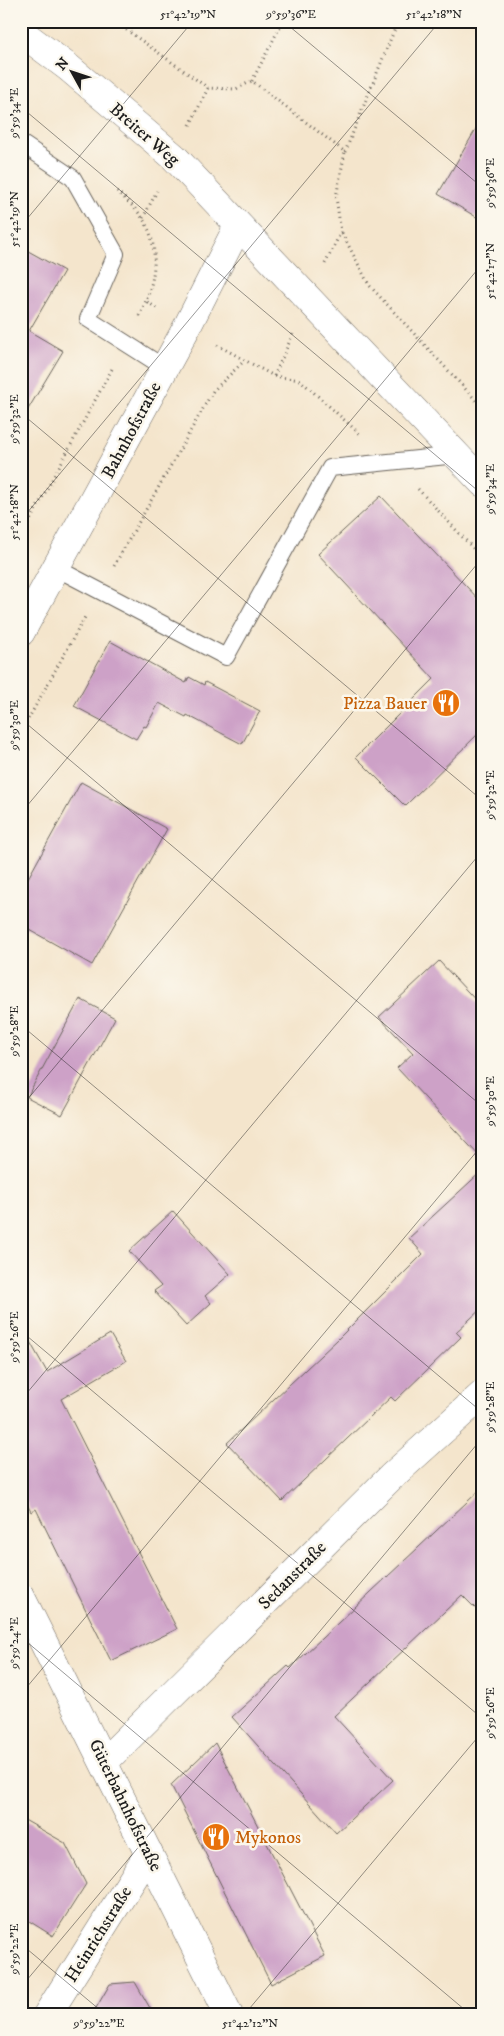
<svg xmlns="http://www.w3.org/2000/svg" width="504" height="2036" font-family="'IM FELL DW Pica',serif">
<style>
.building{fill:#cda1c7}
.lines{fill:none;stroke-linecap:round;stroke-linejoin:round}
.lane-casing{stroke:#68625a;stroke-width:18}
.street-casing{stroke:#68625a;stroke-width:29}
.secondary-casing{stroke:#68625a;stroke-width:29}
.path{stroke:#68625a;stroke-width:3;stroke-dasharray:1 4;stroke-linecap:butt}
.lane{stroke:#fff;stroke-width:16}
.street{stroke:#fff;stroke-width:28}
.secondary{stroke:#fff;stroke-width:28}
.ticks{fill:none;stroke:#1c1c1c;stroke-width:1;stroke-opacity:0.45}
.labels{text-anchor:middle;stroke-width:5;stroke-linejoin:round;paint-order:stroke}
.street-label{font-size:18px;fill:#1c1c1c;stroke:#fbf7ec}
.food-label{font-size:18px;fill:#c56008;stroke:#fbf7ec;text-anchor:end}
.neatline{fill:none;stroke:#1c1c1c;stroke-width:2}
.ticks-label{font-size:12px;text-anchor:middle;fill:#1c1c1c}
</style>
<rect width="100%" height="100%" fill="#fbf7ec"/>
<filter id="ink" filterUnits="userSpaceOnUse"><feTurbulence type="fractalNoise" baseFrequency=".02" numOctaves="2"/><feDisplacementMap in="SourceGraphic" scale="10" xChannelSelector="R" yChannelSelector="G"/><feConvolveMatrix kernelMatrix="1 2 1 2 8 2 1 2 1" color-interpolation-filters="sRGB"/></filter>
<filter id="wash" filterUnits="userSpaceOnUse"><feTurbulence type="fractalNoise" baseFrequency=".0096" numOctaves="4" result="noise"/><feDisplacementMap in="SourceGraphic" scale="20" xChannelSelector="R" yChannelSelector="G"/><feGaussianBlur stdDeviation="1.12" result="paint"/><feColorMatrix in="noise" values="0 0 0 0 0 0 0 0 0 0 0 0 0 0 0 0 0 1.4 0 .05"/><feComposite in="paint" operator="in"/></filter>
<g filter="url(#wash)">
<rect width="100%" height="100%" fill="#f4e5cc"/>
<g id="blocks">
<g class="building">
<path d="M483 117V221L438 194Z"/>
<path d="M21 247 64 271 29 331 63 351 21 421Z"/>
<path d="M381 496 483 604V729L405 806 356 757 434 679 318 554Z"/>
<path d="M110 641 186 683 189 677 204 685 205 682 260 711 242 744 187 715 186 717 159 703 146 727 144 726 136 739 74 706Z"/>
<path d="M81 782 167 829 92 965 21 925V891Z"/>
<path d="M439 961 483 1008V1160L397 1068 413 1053 379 1017Z"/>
<path d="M80 999 115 1018 62 1115 27 1097Z"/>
<path d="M483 1170V1307L456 1332 461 1337 395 1401 391 1397 282 1501 227 1443 337 1340 423 1254 409 1238Z"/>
<path d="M173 1211 230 1274 205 1296 211 1303 186 1326 154 1291 161 1286 129 1251Z"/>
<path d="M21 1326 47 1372 110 1334 126 1361 61 1399 177 1629 111 1661 36 1509 31 1512 21 1492Z"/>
<path d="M483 1487V1616L462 1595 334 1716 393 1780 336 1833 232 1717 288 1666 290 1668Z"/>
<path d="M215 1743 325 1956 271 1984 171 1785Z"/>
<path d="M21 1818 65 1843 86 1884 53 1936 21 1916Z"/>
<path d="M135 1982 154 2015H92L110 1984Z"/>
</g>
</g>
</g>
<g filter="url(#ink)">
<use href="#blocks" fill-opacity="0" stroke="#68625a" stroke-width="1"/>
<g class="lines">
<defs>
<g id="lane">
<path d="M21 143 73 178 116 254 88 319 165 368"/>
<path d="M56 568 226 657 330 468 457 455"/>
</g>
<g id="street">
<path d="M21 1597 229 2015"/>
<path d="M105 1761 391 1477 483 1394"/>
<path d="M47 2015 149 1853"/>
</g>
<g id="secondary">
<path d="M21 32 69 68 174 157 483 483"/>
<path d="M21 632 187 327 238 226"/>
</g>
</defs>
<use href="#lane" class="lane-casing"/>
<use href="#street" class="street-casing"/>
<use href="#secondary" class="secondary-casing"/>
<g class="path">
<path d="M114 21 208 88"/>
<path d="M252 81 283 21"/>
<path d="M190 125 208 88 236 89 252 81 345 152 336 197 341 232 325 264"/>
<path d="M345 152 398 21"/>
<path d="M117 191C125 199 137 209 143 219 159 244 156 275 146 301L158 309"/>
<path d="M143 218 157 191"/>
<path d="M342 233 369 285 483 408"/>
<path d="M139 316 146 301"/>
<path d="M217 345 274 376 300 380 361 435"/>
<path d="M274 376 293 334"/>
<path d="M418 489 483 559"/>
<path d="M21 537 112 369"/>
<path d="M114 566 213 391 244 361"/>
<path d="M21 732 85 617"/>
</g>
<use href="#lane" class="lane"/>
<use href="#street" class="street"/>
<use href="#secondary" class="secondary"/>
</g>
</g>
<path class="ticks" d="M283 21 483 188M21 107 483 495M21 226 193 21M21 413 483 801M21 520 440 21M21 719 483 1107M21 813 483 263M21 1025 483 1413M21 1107 483 557M21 1331 483 1719M21 1400 483 850M21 1637 471 2015M21 1694 483 1144M21 1944 106 2015M21 1987 483 1437M244 2015 483 1731"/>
<defs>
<symbol id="restaurant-disc" viewBox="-11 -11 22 22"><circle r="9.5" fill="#e8710a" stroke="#fbf7ec"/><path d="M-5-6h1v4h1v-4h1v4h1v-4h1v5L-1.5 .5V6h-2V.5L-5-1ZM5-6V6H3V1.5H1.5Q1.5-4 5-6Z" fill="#fff"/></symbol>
</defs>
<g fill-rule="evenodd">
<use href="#restaurant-disc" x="430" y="687" width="32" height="32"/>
<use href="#restaurant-disc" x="200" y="1821" width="32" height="32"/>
</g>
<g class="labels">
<g class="street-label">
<text transform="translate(145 134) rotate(41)" y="6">Breiter Weg</text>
<text transform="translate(131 430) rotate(-62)" y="6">Bahnhofstraße</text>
<text transform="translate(292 1575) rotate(-45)" y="6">Sedanstraße</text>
<text transform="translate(126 1805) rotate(64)" y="6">Güterbahnhofstraße</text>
<text transform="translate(98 1934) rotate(-58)" y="6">Heinrichstraße</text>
</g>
<g class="food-label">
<text x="427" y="709">Pizza Bauer</text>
<text x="235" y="1843" text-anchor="start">Mykonos</text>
</g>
</g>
<rect width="504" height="2036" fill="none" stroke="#fbf7ec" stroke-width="55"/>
<g transform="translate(72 72) rotate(310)" stroke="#fbf7ec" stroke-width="4" paint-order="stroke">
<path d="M0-4L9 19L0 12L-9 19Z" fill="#1c1c1c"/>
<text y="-8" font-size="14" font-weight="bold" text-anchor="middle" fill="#1c1c1c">N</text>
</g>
<rect x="28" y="28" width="448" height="1980" class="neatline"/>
<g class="ticks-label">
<text x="188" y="18">51°42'19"N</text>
<text x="291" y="18">9°59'36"E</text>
<text x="434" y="18">51°42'18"N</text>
<text transform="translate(14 113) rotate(-90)" y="4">9°59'34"E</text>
<text transform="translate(490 183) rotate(-90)" y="4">9°59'36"E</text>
<text transform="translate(14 219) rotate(-90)" y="4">51°42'19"N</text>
<text transform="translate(490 271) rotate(-90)" y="4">51°42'17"N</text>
<text transform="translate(14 419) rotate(-90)" y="4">9°59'32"E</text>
<text transform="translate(490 489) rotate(-90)" y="4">9°59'34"E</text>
<text transform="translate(14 512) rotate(-90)" y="4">51°42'18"N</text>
<text transform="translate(14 725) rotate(-90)" y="4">9°59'30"E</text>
<text transform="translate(490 795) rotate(-90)" y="4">9°59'32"E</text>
<text transform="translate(14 1031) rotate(-90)" y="4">9°59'28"E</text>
<text transform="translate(490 1101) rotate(-90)" y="4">9°59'30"E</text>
<text transform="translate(14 1337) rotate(-90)" y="4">9°59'26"E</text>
<text transform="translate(490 1407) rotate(-90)" y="4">9°59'28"E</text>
<text transform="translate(14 1643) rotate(-90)" y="4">9°59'24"E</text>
<text transform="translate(490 1713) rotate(-90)" y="4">9°59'26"E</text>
<text transform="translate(14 1949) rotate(-90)" y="4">9°59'22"E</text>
<text x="99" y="2027">9°59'22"E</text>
<text x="250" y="2027">51°42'12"N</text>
</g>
</svg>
